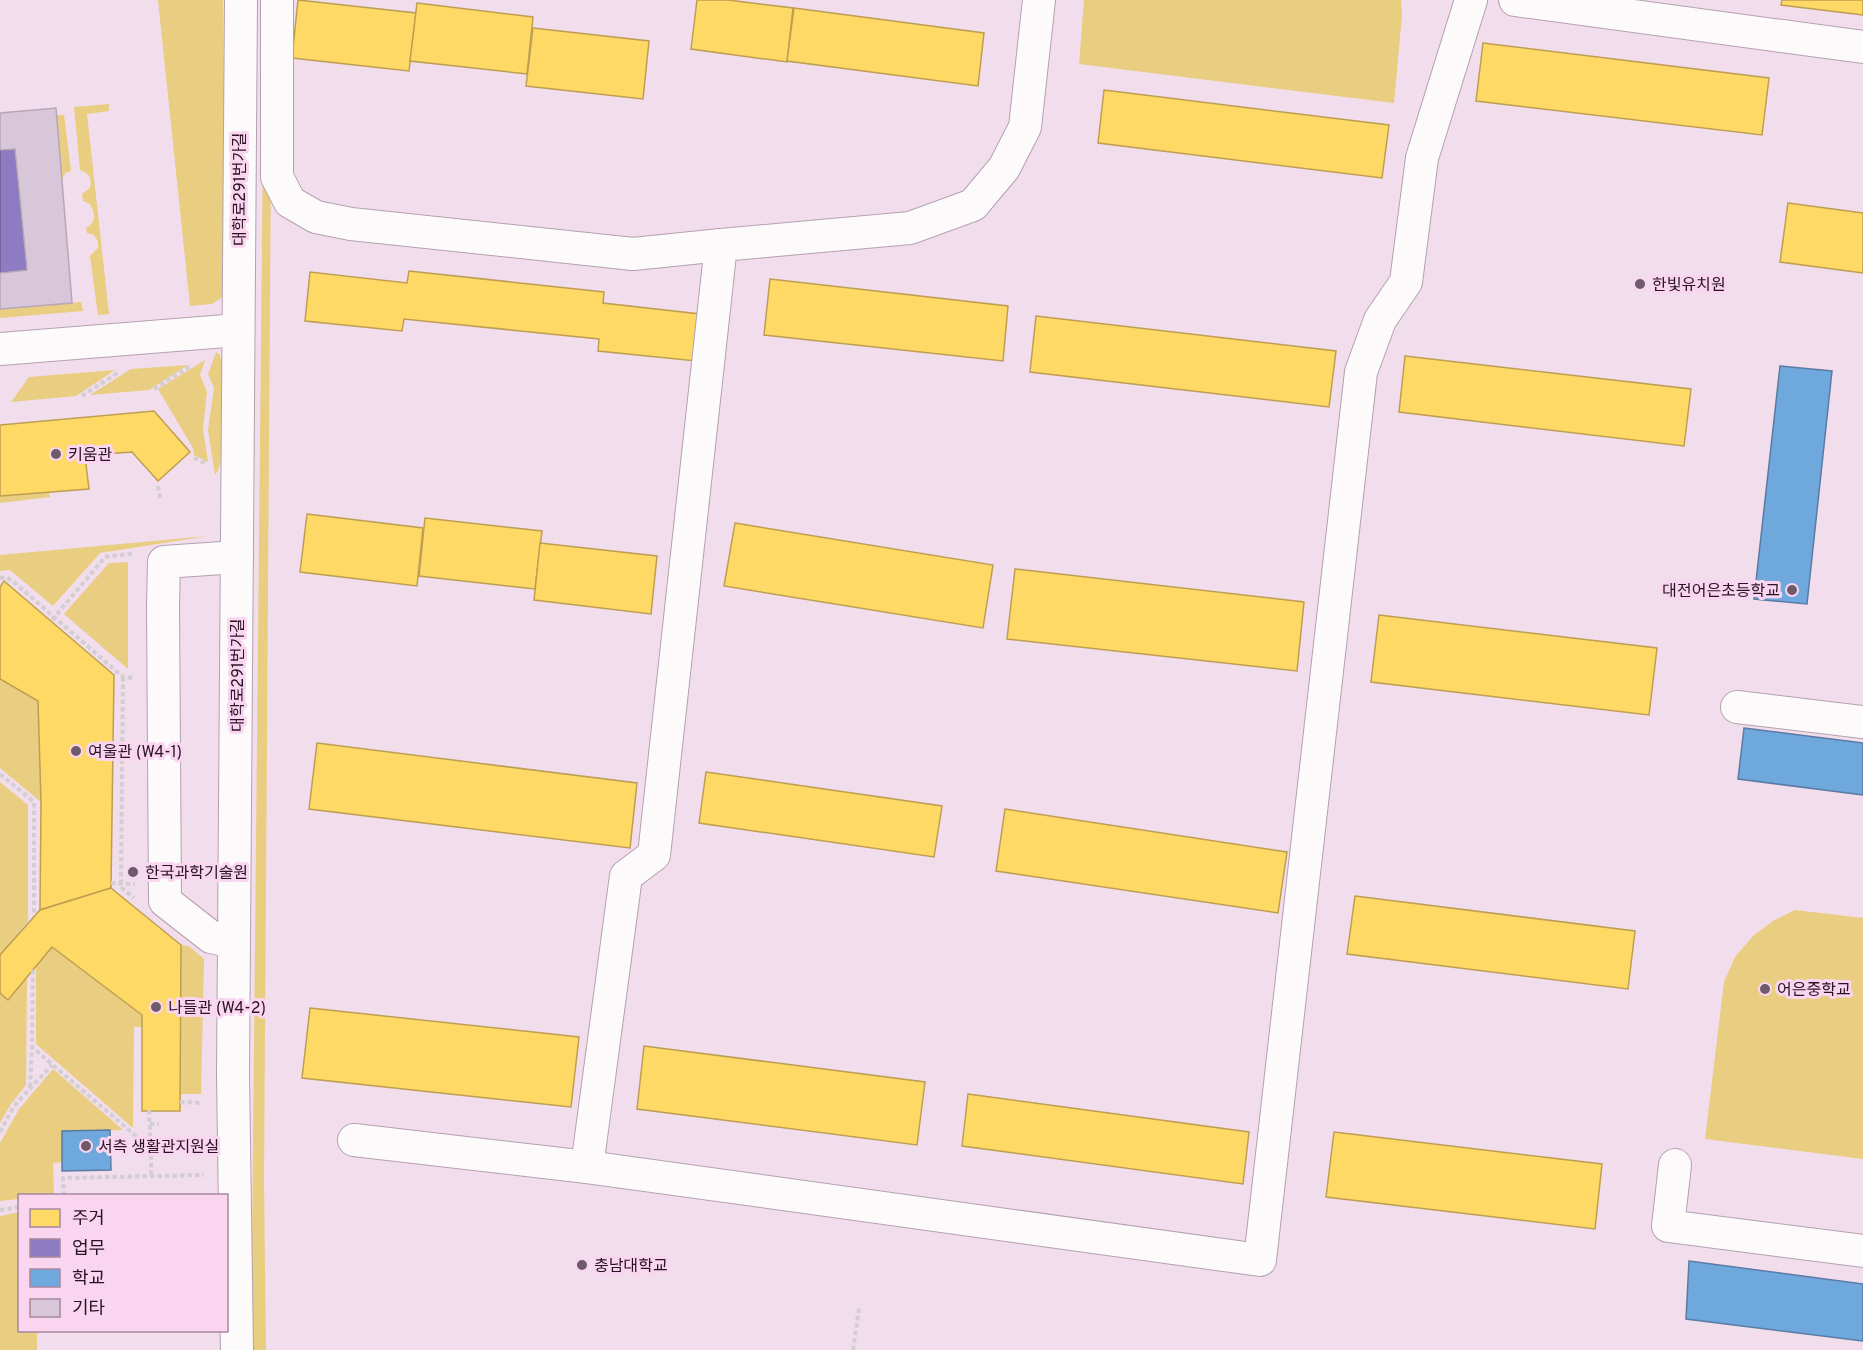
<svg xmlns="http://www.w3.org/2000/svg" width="1863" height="1350" font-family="Overpass,'Noto Sans KR',sans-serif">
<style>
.green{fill:#e9cd80}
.homes{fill:#ffd966;stroke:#be9e52;stroke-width:1.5}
.offices{fill:#8e7cc3;stroke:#6f5c93;stroke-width:1.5}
.schools{fill:#6fa8dc;stroke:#5a7ba4;stroke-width:1.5}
.building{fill:#d8c7d8;stroke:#b7a6b7;stroke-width:1.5}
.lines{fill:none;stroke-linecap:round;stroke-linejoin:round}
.minor-casing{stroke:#b4a1b0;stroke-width:34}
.path{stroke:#d3ced2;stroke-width:4;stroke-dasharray:4.5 3;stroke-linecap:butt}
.minor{stroke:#fdfafc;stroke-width:32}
.poi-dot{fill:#6f5a69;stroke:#fad5f0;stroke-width:2}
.labels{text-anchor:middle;stroke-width:6;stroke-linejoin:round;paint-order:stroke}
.street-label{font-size:16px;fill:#281323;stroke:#fad5f0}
.poi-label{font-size:16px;fill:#281323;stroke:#fad5f0;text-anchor:start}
</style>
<rect width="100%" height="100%" fill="#f2ddec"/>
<g class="green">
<path d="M158 0H223L226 295 212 304 190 306Z"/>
<path d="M261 0H272L264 1181 266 1350H251L263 136Z"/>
<path d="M1084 0H1401L1402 15 1394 103 1079 64Z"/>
<path d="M109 104V111L87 114 109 314 98 315 90 256 98 248V241L94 235 87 233 86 228C97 223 95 212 90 204L83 201 82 194 90 188C92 178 89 173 80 170L74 107Z"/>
<path d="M57 115H64L71 171 65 173 62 180Z"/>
<path d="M81 302 83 311 0 318V309Z"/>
<path d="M216 352 220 355 223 368 222 458 218 470 215 475 208 430 214 388 208 374Z"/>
<path d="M205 360 200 375 207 392 203 429 208 462 194 455 193 448 158 389Z"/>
<path d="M188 365 149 390 90 395 131 369Z"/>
<path d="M115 370 76 396 11 402 29 377Z"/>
<path d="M49 492 50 497 0 503V496Z"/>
<path d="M208 536 100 553 53 606 10 570 0 571V555Z"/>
<path d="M128 562V669L64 614 109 563Z"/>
<path d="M0 679 38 701 41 802 0 768Z"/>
<path d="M0 782 28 805V921L0 955Z"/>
<path d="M1795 910 1863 918V1159L1705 1139 1724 982 1735 957 1753 936 1773 921Z"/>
<path d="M181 945 189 946 204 959 201 1094H180Z"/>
<path d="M52 947 142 1015V1027H134L133 1128 36 1044V966Z"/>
<path d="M27 977 26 1085 11 1104 0 1123V993Z"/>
<path d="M53 1069 123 1130 62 1131V1162L53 1163 54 1195 20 1196 19 1199 0 1201V1143L19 1109Z"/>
<path d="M19 1212 20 1330 37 1331V1350H0V1216Z"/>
</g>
<g class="homes">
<path d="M298 0 416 13 409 71 292 58Z"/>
<path d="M697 0H728L793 8 787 62 691 49Z"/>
<path d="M1782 0H1863V15L1781 5Z"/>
<path d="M417 3 533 17 527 74 410 61Z"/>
<path d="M794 8 984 33 978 86 787 61Z"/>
<path d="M533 28 649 41 643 99 526 86Z"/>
<path d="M1483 43 1769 78 1762 135 1476 101Z"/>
<path d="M1104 90 1389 125 1382 178 1098 143Z"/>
<path d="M1788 203 1863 213V273L1780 262Z"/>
<path d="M409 271 604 292 603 303 700 314 696 361 598 351 599 339 404 319 402 331 305 321 310 272 407 283Z"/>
<path d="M770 279 1008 306 1003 361 764 335Z"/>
<path d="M1036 316 1336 351 1329 407 1030 372Z"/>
<path d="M1405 356 1691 389 1684 446 1399 412Z"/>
<path d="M154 411 190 452 158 481 132 452 90 455 85 456 89 489 0 496V425Z"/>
<path d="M307 514 423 528 417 586 300 572Z"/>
<path d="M425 518 542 531 535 589 419 576Z"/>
<path d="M735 523 993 565 983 628 724 586Z"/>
<path d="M540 543 657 556 651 614 534 600Z"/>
<path d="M1015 569 1304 602 1297 671 1007 639Z"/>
<path d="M4 581 114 675 111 888 40 910 41 802 38 701 0 679V587Z"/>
<path d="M1379 615 1657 648 1649 715 1371 682Z"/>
<path d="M317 743 637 783 630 848 309 809Z"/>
<path d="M706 772 942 806 934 857 699 823Z"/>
<path d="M1005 809 1287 852 1278 913 996 871Z"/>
<path d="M111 888 181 945 180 1111H142V1015L52 947 8 1000 0 993V955L40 910Z"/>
<path d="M1355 896 1635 931 1628 989 1347 954Z"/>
<path d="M310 1008 579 1037 571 1107 302 1078Z"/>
<path d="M644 1046 925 1082 917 1145 637 1109Z"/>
<path d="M968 1094 1249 1132 1243 1184 962 1146Z"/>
<path d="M1334 1132 1602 1164 1595 1229 1326 1197Z"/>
</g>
<path class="offices" d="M15 149 27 270 0 273V150Z"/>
<g class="schools">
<path d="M1780 366 1832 371 1807 604 1754 599Z"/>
<path d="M1744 728 1863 743V795L1738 779Z"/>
<path d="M110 1130 111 1170 62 1171V1131Z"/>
<path d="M1689 1261 1863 1284V1341L1686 1319Z"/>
</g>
<path class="building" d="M56 108 72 303 0 309V273L27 270 15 149 0 150V113Z"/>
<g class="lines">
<defs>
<g id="minor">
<path d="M277 0V177L290 202 316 217 351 224 633 254 721 245"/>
<path d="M1515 0 1863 47"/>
<path d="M0 349 238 330"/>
<path d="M1737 707 1863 722"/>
<path d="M234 942 211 937 165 901 163 605 164 562 237 557"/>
<path d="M354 1140 587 1167 1260 1260 1361 372 1380 320 1406 282 1422 158 1471 0"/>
<path d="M1675 1165 1668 1226 1863 1251"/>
<path d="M587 1167 626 876 654 855 721 245 910 228 973 205 1004 168 1025 127 1039 0"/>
<path d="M237 1350 233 1074 241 0"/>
</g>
</defs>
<use href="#minor" class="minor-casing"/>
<g class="path">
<path d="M154 389 189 367"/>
<path d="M82 396 119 372"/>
<path d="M194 458 205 463"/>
<path d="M158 486 160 499"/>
<path d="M0 578 6 577 15 583 123 677 134 678"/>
<path d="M52 620 105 557 135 553"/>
<path d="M123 677 121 883 122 888 134 898"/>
<path d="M0 774 34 802V916"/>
<path d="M111 883 135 884"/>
<path d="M33 970 32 1047 151 1149V1175"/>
<path d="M30 1087 32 1048"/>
<path d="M180 1102 202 1103"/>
<path d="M149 1110 151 1148"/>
<path d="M150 1124H159"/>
<path d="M0 1132 14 1106 52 1065"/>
<path d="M64 1196 63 1178 204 1175"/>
<path d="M0 1210 20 1207"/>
<path d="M853 1350 859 1308"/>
</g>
<use href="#minor" class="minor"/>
</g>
<g class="poi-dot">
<circle cx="1640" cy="284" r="6"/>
<circle cx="56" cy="454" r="6"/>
<circle cx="1792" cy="590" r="6"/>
<circle cx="76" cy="751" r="6"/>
<circle cx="133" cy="872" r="6"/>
<circle cx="1765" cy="989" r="6"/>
<circle cx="156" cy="1007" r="6"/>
<circle cx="86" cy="1146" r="6"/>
<circle cx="582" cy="1265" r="6"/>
</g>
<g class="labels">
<g class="street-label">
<text transform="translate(239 189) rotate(-90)" y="6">대학로291번가길</text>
<text transform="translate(237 675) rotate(-90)" y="6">대학로291번가길</text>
</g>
<g class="poi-label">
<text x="1652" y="290">한빛유치원</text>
<text x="68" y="460">키움관</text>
<text x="1780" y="596" text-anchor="end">대전어은초등학교</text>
<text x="88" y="757">여울관 (W4-1)</text>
<text x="145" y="878">한국과학기술원</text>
<text x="1777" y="995">어은중학교</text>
<text x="168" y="1013">나들관 (W4-2)</text>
<text x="98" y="1152">서측 생활관지원실</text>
<text x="594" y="1271">충남대학교</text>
</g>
</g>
<rect x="18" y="1194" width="210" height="138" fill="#fad5f0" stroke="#a6879e" stroke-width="1.5"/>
<rect x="30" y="1209" width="30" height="18" fill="#ffd966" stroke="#a6879e" stroke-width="1.5"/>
<text x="72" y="1224" font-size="18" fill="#281323">주거</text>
<rect x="30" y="1239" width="30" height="18" fill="#8e7cc3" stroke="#a6879e" stroke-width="1.5"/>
<text x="72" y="1254" font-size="18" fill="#281323">업무</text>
<rect x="30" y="1269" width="30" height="18" fill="#6fa8dc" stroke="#a6879e" stroke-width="1.5"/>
<text x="72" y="1284" font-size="18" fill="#281323">학교</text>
<rect x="30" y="1299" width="30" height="18" fill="#d8c7d8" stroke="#a6879e" stroke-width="1.5"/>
<text x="72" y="1314" font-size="18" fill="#281323">기타</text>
</svg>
